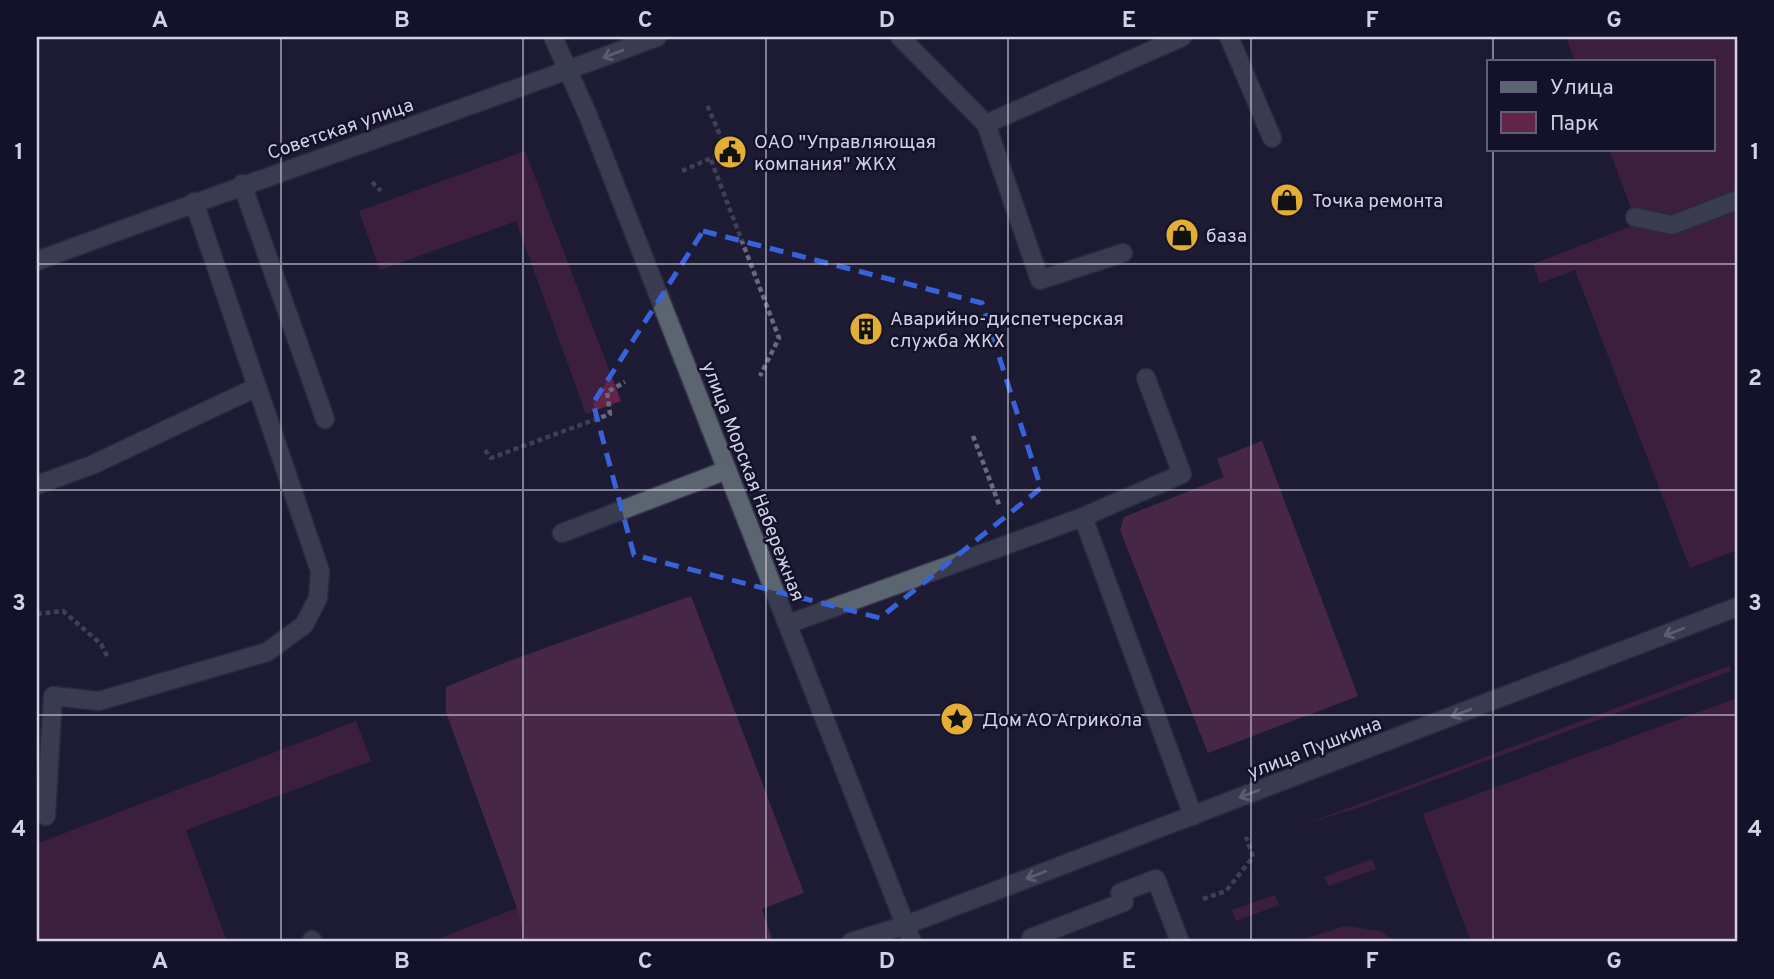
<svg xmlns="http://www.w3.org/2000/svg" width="1774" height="979" font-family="Overpass,sans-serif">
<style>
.green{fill:#622448}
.forest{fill:#7a355c}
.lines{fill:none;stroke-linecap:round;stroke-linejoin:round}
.minor-casing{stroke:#3a3950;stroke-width:21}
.path{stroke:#6a6a7f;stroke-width:4.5;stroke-dasharray:5 3.5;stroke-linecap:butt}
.minor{stroke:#5b656f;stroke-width:18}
.oneway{stroke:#a8acba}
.marked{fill:none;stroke:#3862da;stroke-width:5;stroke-dasharray:14 9;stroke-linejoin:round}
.grid{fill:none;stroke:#d2d2e3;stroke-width:2;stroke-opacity:0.55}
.labels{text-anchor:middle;stroke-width:5;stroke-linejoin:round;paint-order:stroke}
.street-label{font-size:19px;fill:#d2d2e3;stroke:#14122a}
.poi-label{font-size:19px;fill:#d2d2e3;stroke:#14122a;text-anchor:start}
.neatline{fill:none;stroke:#d2d2e3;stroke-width:2.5}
.grid-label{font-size:23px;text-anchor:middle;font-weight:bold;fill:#d2d2e3}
</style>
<rect width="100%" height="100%" fill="#1d1c34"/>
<g class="green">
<path d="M1566 37H1737V550L1690 568 1575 270 1540 283 1533 264 1637 224 1609 149H1713V61H1575Z"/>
<path d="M525 151 621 401 586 414 516 221 380 270 359 211Z"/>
<path d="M1729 666 1731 671 1366 805 1306 824Z"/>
<path d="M1737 698V942H1471L1423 814Z"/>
<path d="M356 721 371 761 186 830 227 942H37L39 843Z"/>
<path d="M1372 859 1376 869 1329 886 1324 877Z"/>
<path d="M1275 895 1279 905 1236 921 1232 910Z"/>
<path d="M517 908 525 942H430Z"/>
<path d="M1345 926 1380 931 1396 942H1295Z"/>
</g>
<g class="forest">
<path d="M1262 441 1358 696 1208 753 1120 530 1124 517 1224 477 1217 459Z"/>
<path d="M691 596 804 893 762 909 773 942H525L517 908 446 712V687L509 661Z"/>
</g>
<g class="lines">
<defs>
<g id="minor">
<path d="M553 37 587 113 912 942"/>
<path d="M900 37 986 124 1040 280 1123 253"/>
<path d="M1229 37 1272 138"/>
<path d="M986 124 1182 37"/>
<path d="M242 184 325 419"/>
<path d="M1635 217 1672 225 1737 200"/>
<path d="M37 261C243 184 452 114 657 37"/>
<path d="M37 485 92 465 257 387"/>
<path d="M1083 517 1193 816"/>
<path d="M562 533 727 470"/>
<path d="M788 624 1083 517 1182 474 1146 378"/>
<path d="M46 816 53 696 99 701 267 652 304 625 318 598 320 571 194 202"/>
<path d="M312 940 313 942"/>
<path d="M851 942 906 925 1737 607"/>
<path d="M1033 942 1031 938 1124 902 1120 893 1156 879 1180 942"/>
</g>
</defs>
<use href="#minor" class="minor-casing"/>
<g class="path">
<path d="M711 160 779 338 760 376"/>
<path d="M682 171 727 151 707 105"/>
<path d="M372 182 381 191"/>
<path d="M973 436 1000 507"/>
<path d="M485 450 491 458 610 414 607 392 625 382"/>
<path d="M37 614 63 611 101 644 108 658"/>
<path d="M1203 899 1226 891 1253 857 1246 837"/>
</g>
<use href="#minor" class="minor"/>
</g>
<defs><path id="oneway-shaft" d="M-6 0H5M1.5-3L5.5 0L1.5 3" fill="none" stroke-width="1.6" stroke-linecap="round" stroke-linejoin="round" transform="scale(1.75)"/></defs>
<g class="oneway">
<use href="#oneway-shaft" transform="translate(613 54) rotate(159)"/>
<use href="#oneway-shaft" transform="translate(1674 632) rotate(159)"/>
<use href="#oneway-shaft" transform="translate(1461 713) rotate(159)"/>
<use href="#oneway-shaft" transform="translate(1249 794) rotate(159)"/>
<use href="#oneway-shaft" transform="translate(1036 875) rotate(159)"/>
</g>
<path d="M0 0H1774V979H0ZM703 231 982 303 1041 488 880 618 634 555 593 403Z" fill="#1d1c34" fill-opacity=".55" fill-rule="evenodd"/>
<path class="marked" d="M703 231 982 303 1041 488 880 618 634 555 593 403Z"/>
<path class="grid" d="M281 37V942M523 37V942M766 37V942M1008 37V942M1251 37V942M1493 37V61M1493 149V942M37 264H1737M37 490H1737M37 715H1737"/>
<defs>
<symbol id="civic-disc" viewBox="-11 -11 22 22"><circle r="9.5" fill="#e4ae35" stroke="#14122a"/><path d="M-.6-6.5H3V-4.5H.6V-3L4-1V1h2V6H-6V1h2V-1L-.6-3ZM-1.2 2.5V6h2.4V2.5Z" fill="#111"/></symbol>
<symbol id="shop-disc" viewBox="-11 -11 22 22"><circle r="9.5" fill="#e4ae35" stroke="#14122a"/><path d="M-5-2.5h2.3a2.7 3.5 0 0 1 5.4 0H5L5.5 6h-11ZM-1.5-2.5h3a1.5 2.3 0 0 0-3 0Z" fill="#111"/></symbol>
<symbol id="building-disc" viewBox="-11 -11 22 22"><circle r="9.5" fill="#e4ae35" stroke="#14122a"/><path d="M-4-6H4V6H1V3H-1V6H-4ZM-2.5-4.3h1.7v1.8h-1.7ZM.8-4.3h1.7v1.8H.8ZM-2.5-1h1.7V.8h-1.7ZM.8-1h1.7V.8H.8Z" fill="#111"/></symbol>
<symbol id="sight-disc" viewBox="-11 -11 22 22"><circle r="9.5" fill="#e4ae35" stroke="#14122a"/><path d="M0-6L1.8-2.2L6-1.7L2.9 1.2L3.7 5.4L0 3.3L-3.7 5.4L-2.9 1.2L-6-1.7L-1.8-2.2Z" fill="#111"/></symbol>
</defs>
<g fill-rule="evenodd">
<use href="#civic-disc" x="711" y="133" width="38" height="38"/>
<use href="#shop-disc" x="1268" y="181" width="38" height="38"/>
<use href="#shop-disc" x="1163" y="216" width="38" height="38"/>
<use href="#building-disc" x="847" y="310" width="38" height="38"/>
<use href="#sight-disc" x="938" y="700" width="38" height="38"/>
</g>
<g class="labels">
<g class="street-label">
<text transform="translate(340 128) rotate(-19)" y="7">Советская улица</text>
<text transform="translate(754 481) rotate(69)" y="7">улица Морская Набережная</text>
<text transform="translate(1314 747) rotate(-21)" y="7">улица Пушкина</text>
</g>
<g class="poi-label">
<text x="754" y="148">ОАО "Управляющая<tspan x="754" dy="22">компания" ЖКХ</tspan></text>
<text x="1312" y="207">Точка ремонта</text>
<text x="1206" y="242">база</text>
<text x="890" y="325">Аварийно-диспетчерская<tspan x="890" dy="22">служба ЖКХ</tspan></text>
<text x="982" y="726">Дом АО Агрикола</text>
</g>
</g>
<rect width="1774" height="979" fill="none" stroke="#14122a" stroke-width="77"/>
<rect x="1487" y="60" width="228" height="91" fill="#14122a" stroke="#605f74" stroke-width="2"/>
<rect x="1501" y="82" width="35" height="10" fill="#5b656f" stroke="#605f74" stroke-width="2"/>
<text x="1550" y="94" font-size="21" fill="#d2d2e3">Улица</text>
<rect x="1501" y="112" width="35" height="21" fill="#622448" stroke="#605f74" stroke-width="2"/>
<text x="1550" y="130" font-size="21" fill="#d2d2e3">Парк</text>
<rect x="38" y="38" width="1698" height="902" class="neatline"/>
<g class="grid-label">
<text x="160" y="27">A</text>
<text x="402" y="27">B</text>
<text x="645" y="27">C</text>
<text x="887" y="27">D</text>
<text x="1129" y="27">E</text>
<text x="1372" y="27">F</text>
<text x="1614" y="27">G</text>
<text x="19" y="159">1</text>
<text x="1755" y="159">1</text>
<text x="19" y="385">2</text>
<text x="1755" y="385">2</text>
<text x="19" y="610">3</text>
<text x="1755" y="610">3</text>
<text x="19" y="836">4</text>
<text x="1755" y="836">4</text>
<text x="160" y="968">A</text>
<text x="402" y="968">B</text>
<text x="645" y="968">C</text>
<text x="887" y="968">D</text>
<text x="1129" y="968">E</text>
<text x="1372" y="968">F</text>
<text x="1614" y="968">G</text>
</g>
</svg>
